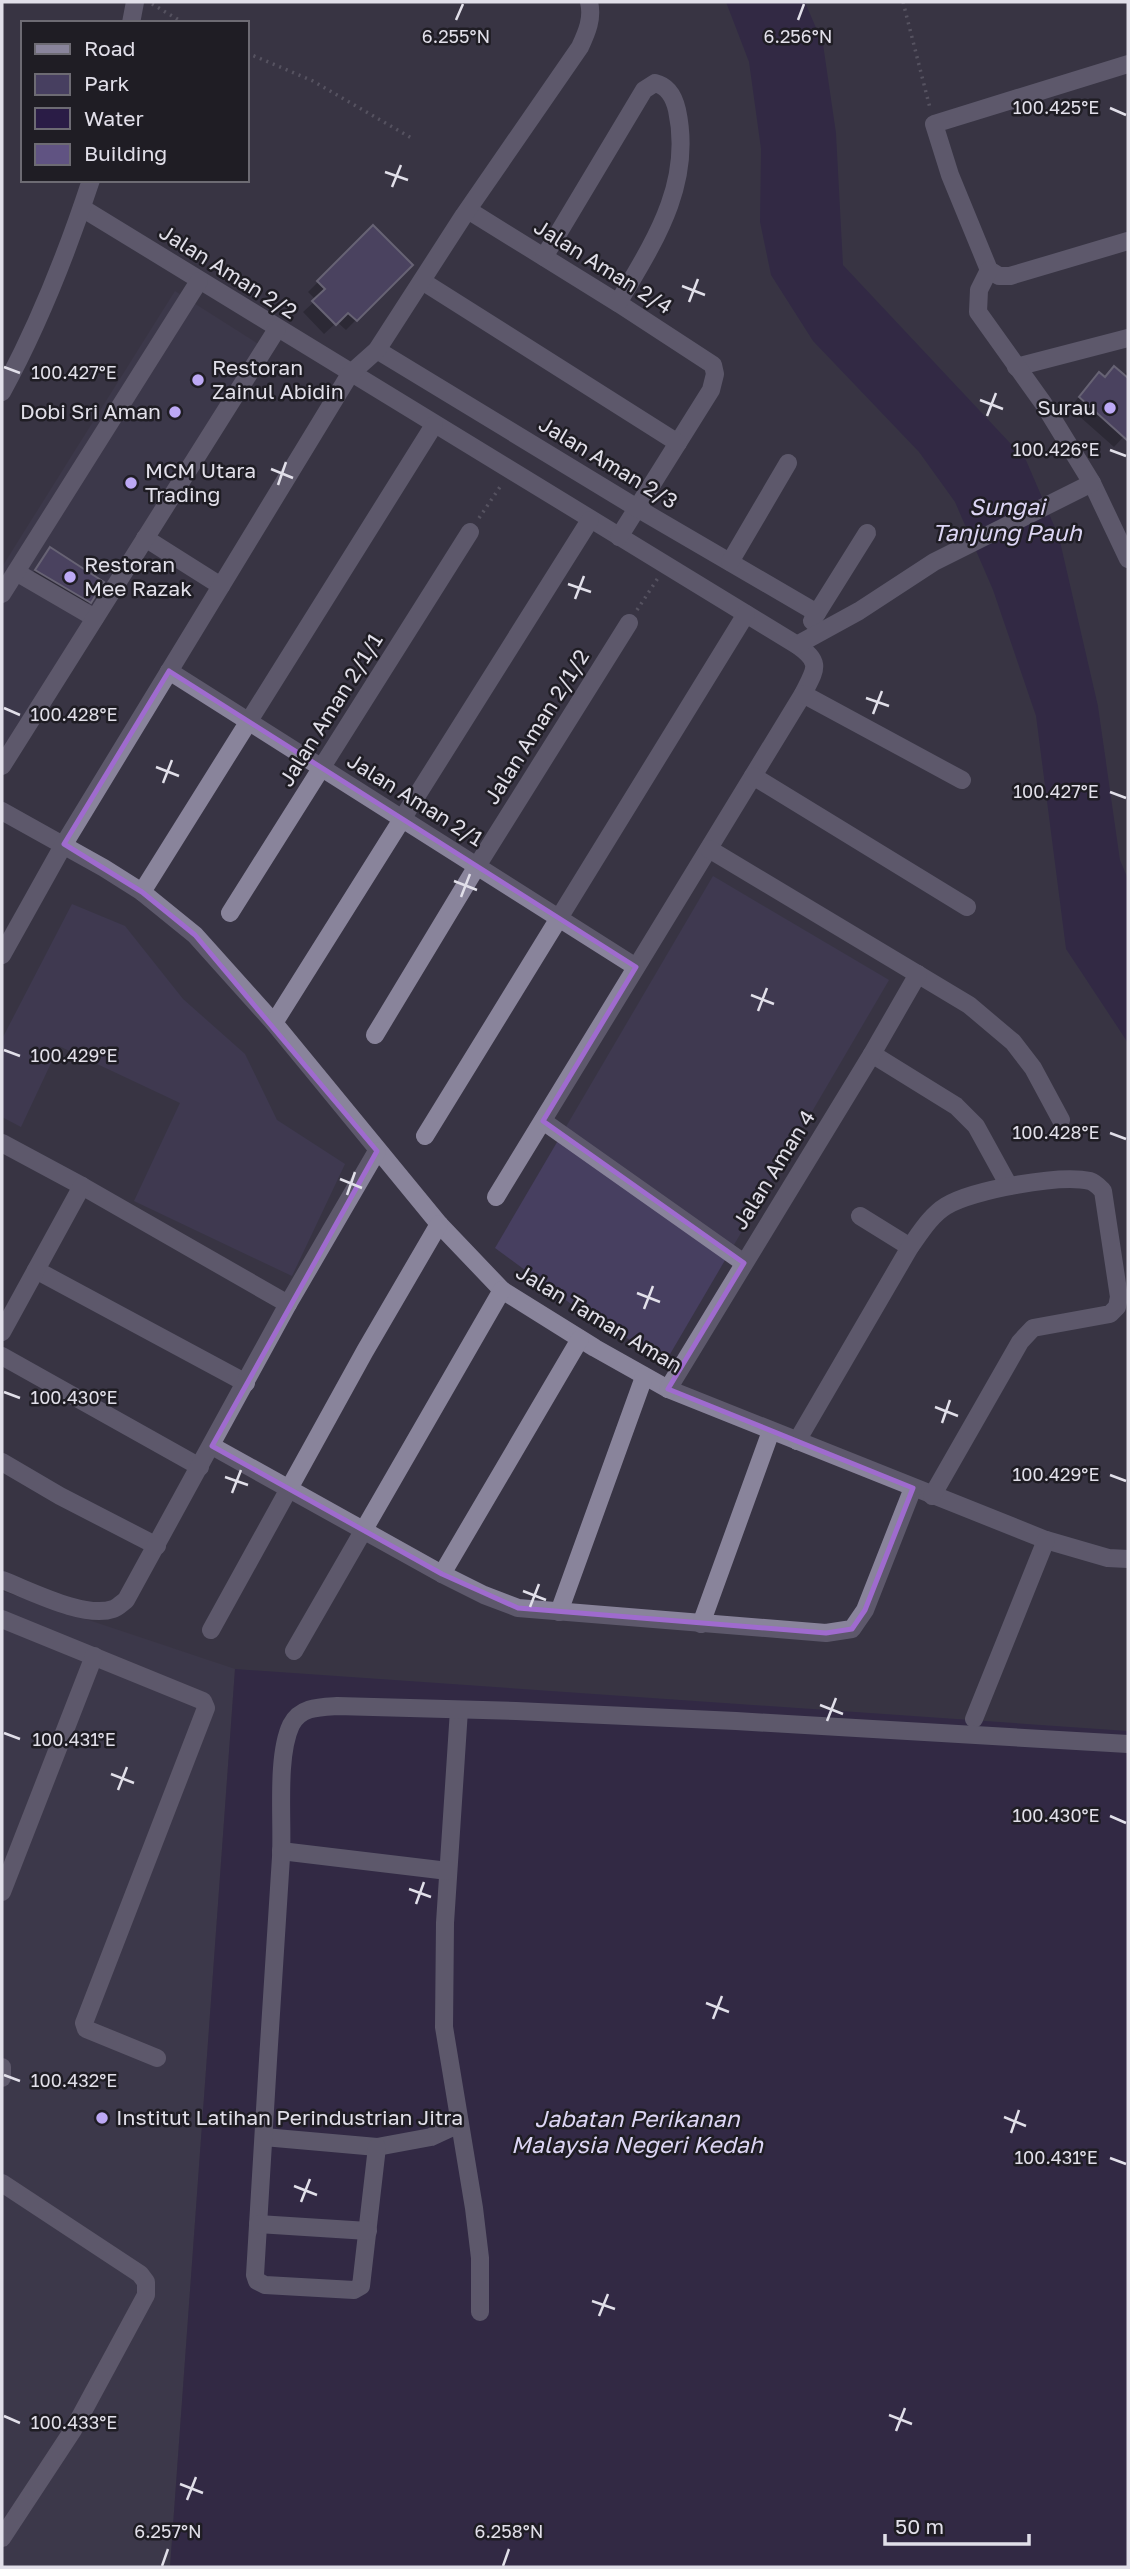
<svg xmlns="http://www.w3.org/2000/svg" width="1130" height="2569" font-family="'Golos Text',sans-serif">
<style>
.built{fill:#423c52}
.green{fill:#473f60}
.water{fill:#2a1c46}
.shadow{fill:#0007}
.building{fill:#605382;stroke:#a09baf;stroke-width:2}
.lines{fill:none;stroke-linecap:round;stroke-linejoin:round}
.path{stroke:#7a7784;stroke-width:3.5;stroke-dasharray:2 5;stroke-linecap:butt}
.minor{stroke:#89849b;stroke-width:18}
.marked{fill:none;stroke:#9f6bce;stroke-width:5;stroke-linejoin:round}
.ticks{fill:none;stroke:#e1dfe9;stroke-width:2.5}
.poi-dot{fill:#bda9f5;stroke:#1f1d24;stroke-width:2.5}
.labels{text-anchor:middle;stroke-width:5;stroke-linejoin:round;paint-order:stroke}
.street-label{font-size:21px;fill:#e1dfe9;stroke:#1f1d24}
.poi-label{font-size:21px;fill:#e1dfe9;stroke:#1f1d24;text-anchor:start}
.water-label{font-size:23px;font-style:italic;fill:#dcd5f4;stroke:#1f1d24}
.ticks-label{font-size:18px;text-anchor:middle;fill:#e1dfe9;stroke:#1f1d24;stroke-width:5;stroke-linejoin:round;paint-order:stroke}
</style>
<rect width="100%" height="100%" fill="#383444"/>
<g class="built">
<path d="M175 291 263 347 2 763V567Z"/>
<path d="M2 1591 235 1669 170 2567H2Z"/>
</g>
<g class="green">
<path d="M713 876 889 980 666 1361 582 1312 495 1248Z"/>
<path d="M72 904 125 926 183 999 245 1054 277 1120 345 1164 292 1276 134 1201 180 1103 59 1046 21 1127 2 1117V1039Z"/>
</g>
<g class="water">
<path d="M726 2H805L823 44 836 133 843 265 1026 460 1059 537 1098 706 1120 860 1128 879V1043L1066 949 1036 716 993 590 955 502 919 452 813 341 771 275 760 222 761 149 749 62Z"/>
<path d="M235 1669 1128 1731V2567H170Z"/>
</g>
<g class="shadow">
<path d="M373 227 410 265 346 330 337 322 324 334 303 312 316 300 308 292Z"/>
<path d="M1128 371V432L1114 447 1070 408 1089 384 1104 379 1123 376Z"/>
<path d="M50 550 90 602 83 609 29 578Z"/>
</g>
<g class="building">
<path d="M373 225 413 265 357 321 348 313 336 325 312 301 325 289 317 281Z"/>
<path d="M1114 366 1128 378V441L1079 397 1099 372 1105 377Z"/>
<path d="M50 547 104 582 91 603 35 570Z"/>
</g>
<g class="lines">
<g class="path">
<path d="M903 2 930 108"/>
<path d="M152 4 184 23"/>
<path d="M247 53 313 81 413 139"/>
<path d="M479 518 502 484"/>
<path d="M637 610 658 578"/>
</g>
<g class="minor">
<path d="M131 23 135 2"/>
<path d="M1128 64 934 124 950 175 989 270 999 276H1010L1128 241"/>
<path d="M82 208 797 645C822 663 816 668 803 694L496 1197"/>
<path d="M468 210 618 303 713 365 715 374 711 390 619 537"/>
<path d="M544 257 644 90 655 83C668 86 674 97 677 110 693 184 654 242 618 303"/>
<path d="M422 281 678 443"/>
<path d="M377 350 637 508 817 613"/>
<path d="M1016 367 1128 338"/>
<path d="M2 392C39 324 67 253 91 180"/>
<path d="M1092 483 1128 559"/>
<path d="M145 538 221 586"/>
<path d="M730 562 788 463"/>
<path d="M16 572 95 618"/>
<path d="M2 594 199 281"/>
<path d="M812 621 867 533"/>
<path d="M797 645 859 611 934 562 1092 483 1043 403 978 312 979 290 989 270"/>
<path d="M169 671 636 967"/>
<path d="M803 694 962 780"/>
<path d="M2 766 277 329"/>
<path d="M753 776 967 907"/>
<path d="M2 811 104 868 142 892 195 935 274 1023 439 1224 502 1290 595 1348 668 1389 1046 1540 1108 1558 1128 1559"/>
<path d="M709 849 969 1005 1013 1042 1033 1068 1061 1120"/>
<path d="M142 892 434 425"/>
<path d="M230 913 470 532"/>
<path d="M2 955 64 844 350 374 377 350 464 215 580 47C587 32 593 18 589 2"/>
<path d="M274 1023 590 520"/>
<path d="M375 1035 477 866 629 623"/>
<path d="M872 1054 956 1106 976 1126 1009 1186"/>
<path d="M543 1121 744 1263"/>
<path d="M425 1136 746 614"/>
<path d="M2 1143 82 1186 288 1304"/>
<path d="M860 1216 910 1247"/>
<path d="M36 1270 246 1383"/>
<path d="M2 1332 82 1186"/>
<path d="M2 1356 200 1467"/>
<path d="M668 1389 872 1054 918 974"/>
<path d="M797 1441 910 1247C920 1233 931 1215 946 1206 972 1190 1060 1174 1090 1181 1096 1183 1099 1187 1103 1191L1119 1297 1117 1307 1110 1314 1033 1328 1020 1342 932 1496"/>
<path d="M212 1446 442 1574 484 1595 518 1608 826 1633 852 1629 865 1610 913 1488"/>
<path d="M2 1462 60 1496 157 1546"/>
<path d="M442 1574 580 1339"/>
<path d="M2 1580C29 1590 84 1619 113 1609 117 1608 122 1603 126 1600L288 1304 377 1151"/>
<path d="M559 1612 644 1377"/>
<path d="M2 1619 203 1701 206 1708 84 2023 86 2029 157 2058"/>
<path d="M701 1624 771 1431"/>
<path d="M211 1630 365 1351 439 1224"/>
<path d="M294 1651 502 1290"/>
<path d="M459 1710 445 1923 444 2027 474 2208 480 2258V2312"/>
<path d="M974 1719 1046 1540"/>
<path d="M281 1851 448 1871"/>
<path d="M2 1892 94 1656"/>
<path d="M2 2067V2078"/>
<path d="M264 2137 377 2147 431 2137 459 2124"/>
<path d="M377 2147 361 2286 354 2290 265 2285 257 2281 255 2275C263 2136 272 1996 281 1857 283 1821 276 1757 291 1725 300 1707 319 1707 337 1706L516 1711 736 1721 1128 1744"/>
<path d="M2 2183 140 2274 146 2282V2295L73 2430 2 2538"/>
<path d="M258 2224 368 2231"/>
</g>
</g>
<path d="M0 0H1130V2569H0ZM169 671 636 967 543 1121 744 1263 668 1389 913 1488 865 1610 852 1629 826 1633 518 1608 442 1574 212 1446 377 1151 195 935 142 892 64 844Z" fill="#383444" fill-opacity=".55" fill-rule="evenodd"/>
<path class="marked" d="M169 671 636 967 543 1121 744 1263 668 1389 913 1488 865 1610 852 1629 826 1633 518 1608 442 1574 212 1446 377 1151 195 935 142 892 64 844Z"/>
<path class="ticks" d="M456 20 463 4M798 20 804 4M1110 108 1126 115M385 172 408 180M392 187 401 165M682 286 705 295M689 302 698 279M4 367 20 373M980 400 1003 409M987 416 996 393M1110 450 1126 456M271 469 293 478M278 485 286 462M568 584 591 592M575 599 584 576M866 698 889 706M4 708 20 715M873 714 882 691M156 767 179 776M163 783 172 760M1110 792 1126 798M454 881 477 890M461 897 470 874M751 995 774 1004M758 1011 767 988M4 1050 20 1056M1110 1133 1126 1139M340 1179 362 1188M347 1195 355 1172M637 1293 660 1302M644 1309 653 1286M4 1392 20 1398M935 1407 958 1416M942 1423 950 1400M1110 1475 1126 1481M225 1477 248 1485M232 1493 241 1470M523 1591 546 1600M530 1607 539 1584M820 1705 843 1714M827 1721 836 1698M4 1733 20 1739M111 1774 134 1783M118 1790 127 1767M1110 1816 1126 1823M409 1889 431 1897M416 1904 424 1882M706 2003 729 2012M713 2019 722 1996M4 2075 20 2081M1004 2117 1026 2126M1011 2133 1019 2110M1110 2158 1126 2164M294 2186 317 2195M301 2202 310 2179M592 2301 615 2309M599 2316 608 2294M889 2415 912 2424M4 2416 20 2423M896 2431 905 2408M180 2484 203 2493M187 2500 196 2477M162 2566 168 2549M503 2566 509 2549"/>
<g class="poi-dot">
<circle cx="198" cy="380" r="7"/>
<circle cx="1110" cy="408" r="7"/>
<circle cx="175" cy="412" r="7"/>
<circle cx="131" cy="483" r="7"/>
<circle cx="70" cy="577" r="7"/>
<circle cx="102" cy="2118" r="7"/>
</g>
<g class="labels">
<g class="street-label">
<text transform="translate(603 267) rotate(32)" y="7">Jalan Aman 2/4</text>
<text transform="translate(228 272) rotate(32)" y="7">Jalan Aman 2/2</text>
<text transform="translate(608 463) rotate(31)" y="7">Jalan Aman 2/3</text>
<text transform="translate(331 710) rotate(-58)" y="7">Jalan Aman 2/1/1</text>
<text transform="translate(537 727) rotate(-58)" y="7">Jalan Aman 2/1/2</text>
<text transform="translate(415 800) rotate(32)" y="7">Jalan Aman 2/1</text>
<text transform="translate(774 1170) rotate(-58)" y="7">Jalan Aman 4</text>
<text transform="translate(599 1319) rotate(31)" y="7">Jalan Taman Aman</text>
</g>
<g class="poi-label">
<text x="212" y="375">Restoran<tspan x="212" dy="24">Zainul Abidin</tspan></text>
<text x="1096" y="415" text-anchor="end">Surau</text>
<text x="161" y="419" text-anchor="end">Dobi Sri Aman</text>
<text x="145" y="478">MCM Utara<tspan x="145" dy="24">Trading</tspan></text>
<text x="84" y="572">Restoran<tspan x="84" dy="24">Mee Razak</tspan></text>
<text x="116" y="2125">Institut Latihan Perindustrian Jitra</text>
</g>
<g class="water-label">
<text x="1007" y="515">Sungai<tspan x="1007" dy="26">Tanjung Pauh</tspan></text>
<text x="637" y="2127">Jabatan Perikanan<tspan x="637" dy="26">Malaysia Negeri Kedah</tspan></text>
</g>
</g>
<g class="ticks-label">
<text x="456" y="43">6.255°N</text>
<text x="798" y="43">6.256°N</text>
<text x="1056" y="114">100.425°E</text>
<text x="74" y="379">100.427°E</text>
<text x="1056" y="456">100.426°E</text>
<text x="74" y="721">100.428°E</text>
<text x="1056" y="798">100.427°E</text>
<text x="74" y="1062">100.429°E</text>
<text x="1056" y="1139">100.428°E</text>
<text x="74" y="1404">100.430°E</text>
<text x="1056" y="1481">100.429°E</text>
<text x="74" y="1746">100.431°E</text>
<text x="1056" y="1822">100.430°E</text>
<text x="74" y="2087">100.432°E</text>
<text x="1056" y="2164">100.431°E</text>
<text x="74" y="2429">100.433°E</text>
<text x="168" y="2538">6.257°N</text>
<text x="509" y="2538">6.258°N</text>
</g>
<rect width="1130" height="2569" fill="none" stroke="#e1dfe9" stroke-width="7"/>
<rect x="21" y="21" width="228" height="161" fill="#1f1d24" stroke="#6d6b73" stroke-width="2"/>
<rect x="35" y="44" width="35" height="10" fill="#89849b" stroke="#6d6b73" stroke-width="2"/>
<text x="84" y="56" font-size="21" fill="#e1dfe9">Road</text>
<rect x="35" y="74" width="35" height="21" fill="#473f60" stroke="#6d6b73" stroke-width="2"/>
<text x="84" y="91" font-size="21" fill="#e1dfe9">Park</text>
<rect x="35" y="108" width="35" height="21" fill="#2a1c46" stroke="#6d6b73" stroke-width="2"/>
<text x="84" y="126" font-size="21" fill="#e1dfe9">Water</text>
<rect x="35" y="144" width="35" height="21" fill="#605382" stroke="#6d6b73" stroke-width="2"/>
<text x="84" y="161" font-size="21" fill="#e1dfe9">Building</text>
<path d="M885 2534v10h144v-10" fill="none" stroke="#e1dfe9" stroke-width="3.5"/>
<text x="895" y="2534" font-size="21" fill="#e1dfe9" stroke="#1f1d24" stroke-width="5" paint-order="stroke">50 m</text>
</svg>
